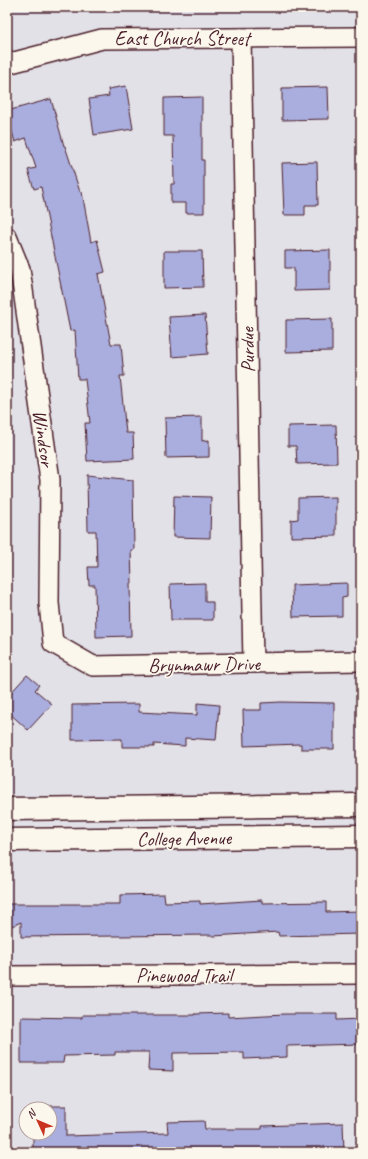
<svg xmlns="http://www.w3.org/2000/svg" width="368" height="1159" font-family="Caveat,sans-serif">
<style>
.building{fill:#aaaedf;stroke:#4a1f2b}
.lines{fill:none;stroke-linecap:round;stroke-linejoin:round}
.street-casing{stroke:#4a1f2b;stroke-width:22}
.secondary-casing{stroke:#4a1f2b;stroke-width:25}
.street{stroke:#fbf7ec;stroke-width:19}
.secondary{stroke:#fbf7ec;stroke-width:22}
.labels{text-anchor:middle;stroke-width:3.5;stroke-linejoin:round;paint-order:stroke}
.street-label{font-size:20px;fill:#4a1f2b;stroke:#fbf7ec}
</style>
<rect width="100%" height="100%" fill="#e3e1e8"/>
<filter id="ink" filterUnits="userSpaceOnUse"><feTurbulence type="fractalNoise" baseFrequency=".025" numOctaves="2"/><feDisplacementMap in="SourceGraphic" scale="8" xChannelSelector="R" yChannelSelector="G"/><feConvolveMatrix kernelMatrix="1 2 1 2 8 2 1 2 1" color-interpolation-filters="sRGB"/></filter>
<g filter="url(#ink)">
<g class="building">
<path d="M126 86 133 129 94 135 89 99 109 96 108 89Z"/>
<path d="M328 87 329 119 282 120V88Z"/>
<path d="M202 97V160H204V213H186V203H171V184H174L173 136H164V98Z"/>
<path d="M51 99 64 146H65L80 192H82L91 242 97 240 105 272 98 274 111 344H121L124 376H120L126 433H133L134 459 87 461 85 423H90L85 379H78L75 330 70 331 41 187 34 189 28 170 36 168 26 138 15 142 7 114V111Z"/>
<path d="M317 162 318 205H305V215H284L282 163Z"/>
<path d="M330 250V290L294 291V268H285V251Z"/>
<path d="M164 251H202L203 287 164 288Z"/>
<path d="M205 315 208 354 172 357 169 317Z"/>
<path d="M332 319V351L286 352V320Z"/>
<path d="M202 417V441L209 440V457L166 458 165 418Z"/>
<path d="M336 425 337 463 297 464 296 446H288V426Z"/>
<path d="M87 475 133 480 134 550H131L132 583H130L131 636 96 637 95 585H89L88 567H97L96 531H88Z"/>
<path d="M174 496 211 497 210 538 173 537Z"/>
<path d="M336 497V536L291 537V520L298 519V498Z"/>
<path d="M205 583V602H213V620H171L170 584Z"/>
<path d="M347 583V597L342 598V616L293 617 292 585Z"/>
<path d="M27 675 39 685 35 690 52 704 28 730 7 711V697Z"/>
<path d="M281 702 334 703V749H301V744L244 746 243 710H261V703Z"/>
<path d="M197 703 219 705 216 740 185 738V746L154 744V747H122V739L72 740V705L139 704V712L197 715Z"/>
<path d="M164 894 165 902 200 901V904L262 900V903L326 902V912L361 911V934L279 936 278 932 213 936 212 935 21 937V922L7 928V904H120V895Z"/>
<path d="M228 1013V1017L285 1014H337V1020L361 1019V1044L287 1046V1057L244 1059V1052L173 1053V1071L148 1070 149 1052H115V1055L64 1056 63 1063H21V1017L82 1018V1015H195V1014Z"/>
<path d="M45 1106H66V1136L168 1133 167 1122 204 1121 205 1129H262V1126L343 1123 344 1152H33V1133H50V1109H45Z"/>
</g>
<g class="lines">
<defs>
<g id="street">
<path d="M241 38 253 663"/>
<path d="M7 64 102 39 361 37"/>
<path d="M7 237 20 269 50 480 49 603 53 643 93 666 361 661"/>
<path d="M7 976 361 974"/>
</g>
<g id="secondary">
<path d="M7 809 361 805"/>
<path d="M7 840 361 836"/>
</g>
</defs>
<use href="#street" class="street-casing"/>
<use href="#secondary" class="secondary-casing"/>
<use href="#street" class="street"/>
<use href="#secondary" class="secondary"/>
</g>
</g>
<g class="labels">
<g class="street-label">
<text x="182" y="45">East Church Street</text>
<text transform="translate(247 350) rotate(-91)" y="7">Purdue</text>
<text transform="translate(44 438) rotate(82)" y="7">Windsor</text>
<text transform="translate(204 664) rotate(-1)" y="7">Brynmawr Drive</text>
<text transform="translate(184 838) rotate(-1)" y="7">College Avenue</text>
<text x="184" y="982">Pinewood Trail</text>
</g>
</g>
<rect width="368" height="1159" fill="none" stroke="#fbf7ec" stroke-width="24"/>
<rect x="12" y="12" width="344" height="1135" fill="none" stroke="#4a1f2b" stroke-width="1.5" filter="url(#ink)"/>
<g transform="translate(38 1121) rotate(314)"><circle r="19" fill="#fbf7ec" stroke="#b4a19f"/>
<path d="M0-3L7 15L0 10L-7 15Z" fill="#c8321e"/>
<text y="-6" font-size="11" font-weight="bold" text-anchor="middle" fill="#4a1f2b">N</text>
</g>
</svg>
